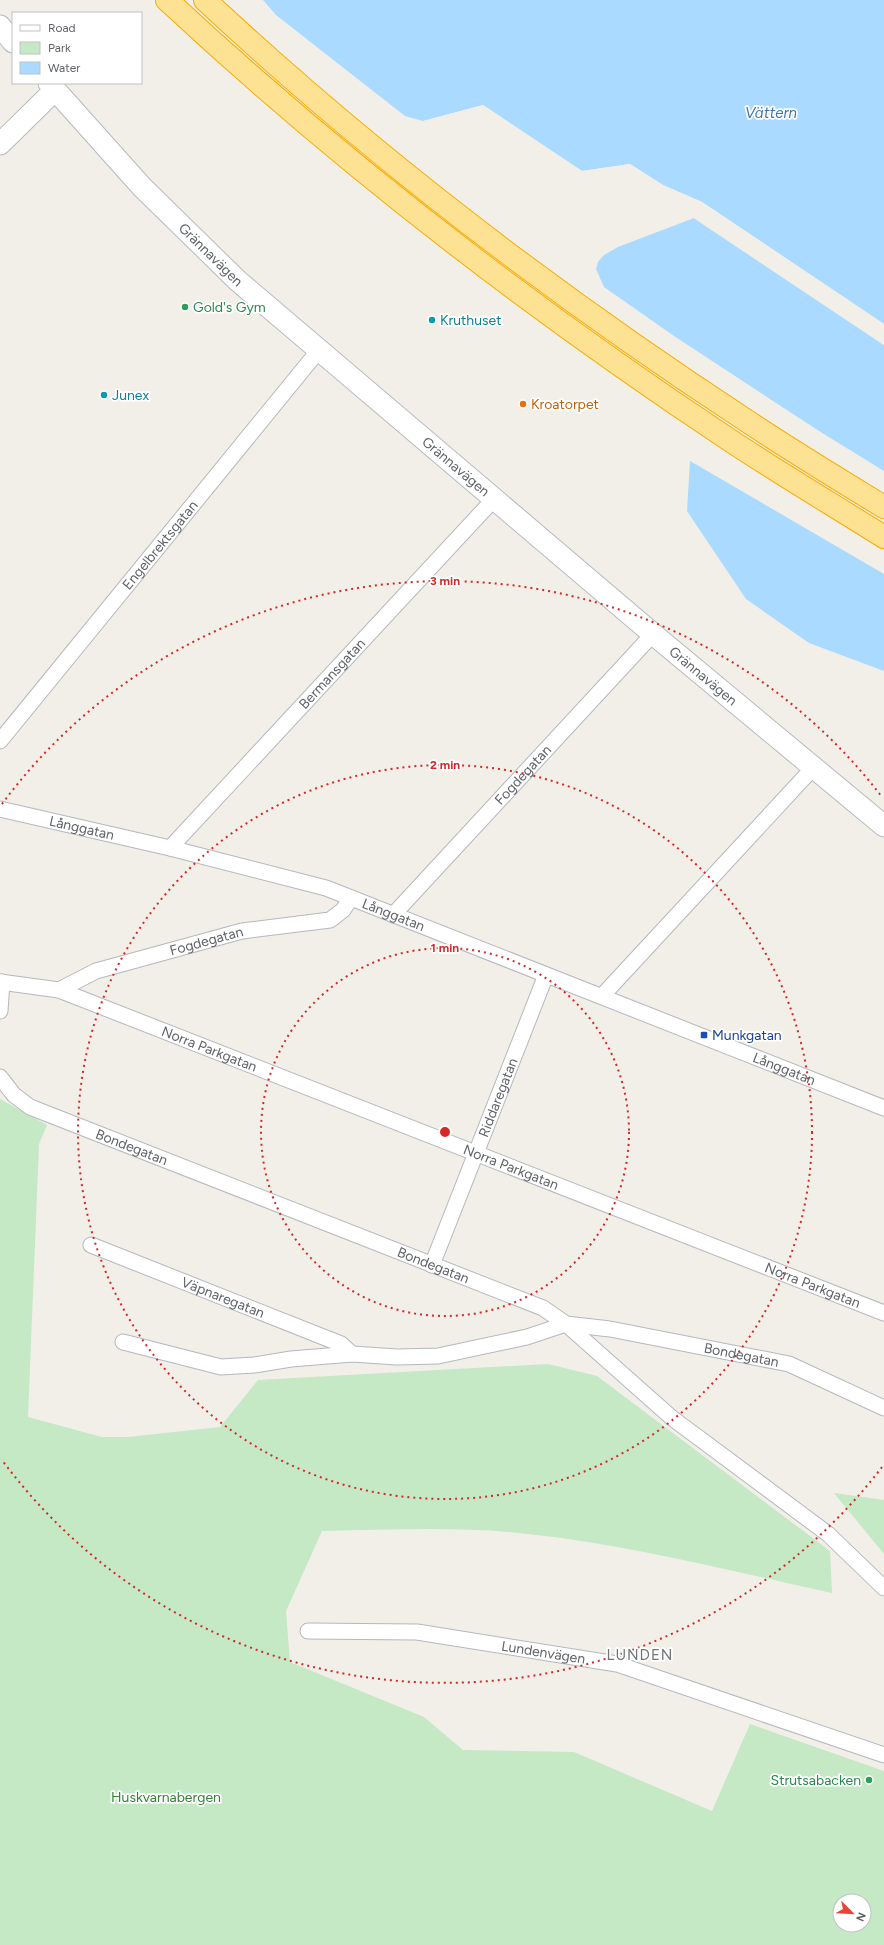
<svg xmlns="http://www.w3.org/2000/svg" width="884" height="1945" font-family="Figtree,sans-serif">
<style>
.green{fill:#c5e8c5;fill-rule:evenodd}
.water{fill:#aadaff}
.pier{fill:#f1efe8}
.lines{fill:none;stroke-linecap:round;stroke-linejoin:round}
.street-casing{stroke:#b5b8bc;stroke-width:17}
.secondary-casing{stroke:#b6babf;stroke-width:23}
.highway-casing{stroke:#f9ab00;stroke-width:24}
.street{stroke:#fff;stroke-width:15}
.secondary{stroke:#fff;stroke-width:21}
.highway{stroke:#fde293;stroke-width:22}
.ring{fill:none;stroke:#d62828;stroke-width:2;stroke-dasharray:2 4}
.leisure-dot{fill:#2e9e5b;stroke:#fff;stroke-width:1.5}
.culture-dot{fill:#0f9aa8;stroke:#fff;stroke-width:1.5}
.food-dot{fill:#e8710a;stroke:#fff;stroke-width:1.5}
.transit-dot{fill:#1a4fb4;stroke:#fff;stroke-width:1.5}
.labels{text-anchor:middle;stroke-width:3.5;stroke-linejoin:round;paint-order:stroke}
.street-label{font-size:14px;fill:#5f6368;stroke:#fff}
.leisure-label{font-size:14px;fill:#27864d;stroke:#fff;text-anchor:start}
.culture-label{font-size:14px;fill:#0d838f;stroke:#fff;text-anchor:start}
.food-label{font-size:14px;fill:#c56008;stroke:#fff;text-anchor:start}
.transit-label{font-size:14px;fill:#164399;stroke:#fff;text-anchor:start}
.park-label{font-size:14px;fill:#348238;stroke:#fff}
.water-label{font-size:15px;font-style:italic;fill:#4174aa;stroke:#fff}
.neighbourhood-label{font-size:15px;letter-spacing:1px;fill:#70757a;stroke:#fff}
.centre{fill:#d62828;stroke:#fff;stroke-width:2}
.ring-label{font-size:12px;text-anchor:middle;font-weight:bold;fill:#d62828;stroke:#fff;stroke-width:3.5;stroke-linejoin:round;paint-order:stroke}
</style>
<rect width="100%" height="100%" fill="#f1efe8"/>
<g class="green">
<path d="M0 1099 47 1125 39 1144 28 1417 102 1437H128L220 1427 258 1380 548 1364 597 1376 830 1551 832 1593C731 1571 631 1545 528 1534 460 1526 391 1530 322 1531L286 1611 290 1662 424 1717 463 1750 574 1752 712 1811 750 1724 884 1771V1945H0ZM840 1901H864V1925H840Z"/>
<path d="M834 1493 884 1500V1555V1554Z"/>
</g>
<g class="water">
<path d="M263 0H884V324L702 202 663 185 630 164 582 171 483 105 423 121 405 116 276 15Z"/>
<path d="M694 218 884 345V471L819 431 674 336 604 287 596 269 598 262 604 255 618 247Z"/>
<path d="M690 461 884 574V671L809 643 746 599 687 511Z"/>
</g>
<g class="pier">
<path d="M483 105 582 171 630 164 663 185 702 202 884 324V326L701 204 662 186 630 166 581 173 483 107 425 122 423 121Z"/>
<path d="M692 217H695L884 343V345Z"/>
</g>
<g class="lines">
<defs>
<g id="street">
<path id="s1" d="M0 741 319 350"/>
<path id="s2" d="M0 809 170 848 326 888 884 1108"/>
<path id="s3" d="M170 848 494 499"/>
<path id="s4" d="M393 915 653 634"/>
<path id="s5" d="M0 982 59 990 884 1313"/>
<path id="s6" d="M59 990 96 971 242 931 330 920 343 910 351 898"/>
<path d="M602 996 813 768"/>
<path d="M0 1011 2 982"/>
<path id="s7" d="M0 1077 14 1095 30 1107 543 1308 566 1324 610 1329 789 1364 884 1408"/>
<path id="s8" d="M91 1245 341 1344 352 1354"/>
<path id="s9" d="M432 1265 546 975"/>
<path d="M566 1324 672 1418 828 1534 884 1588"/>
<path d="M123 1342 221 1367 254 1365 291 1359 352 1354 397 1357 438 1356 527 1337 566 1324"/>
<path id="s10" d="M308 1631 417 1632 617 1664 884 1755"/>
</g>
<g id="secondary">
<path d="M0 26 13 42"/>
<path id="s11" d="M49 83 142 187 238 281 653 634 884 826"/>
<path d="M0 144 55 90"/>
</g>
<g id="highway">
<path d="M167 0C342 163 532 309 731 441 781 474 833 505 884 537"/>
<path d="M205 0C372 156 556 296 747 421 792 451 838 479 884 507"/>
</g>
</defs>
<use href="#street" class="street-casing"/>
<use href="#secondary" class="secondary-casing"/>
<use href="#highway" class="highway-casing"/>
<use href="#street" class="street"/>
<use href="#secondary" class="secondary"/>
<use href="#highway" class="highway"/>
</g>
<g class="ring">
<circle cx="445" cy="1132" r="184"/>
<circle cx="445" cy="1132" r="367"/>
<path d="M882 1467A551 551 0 0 1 2 1460M2 804A551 551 0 0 1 882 797"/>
</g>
<g class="leisure-dot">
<circle cx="185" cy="307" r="4"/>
<circle cx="869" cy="1780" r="4"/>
</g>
<g class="culture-dot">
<circle cx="432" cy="320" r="4"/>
<circle cx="104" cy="395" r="4"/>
</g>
<circle class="food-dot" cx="523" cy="404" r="4"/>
<rect class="transit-dot" x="700" y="1031" width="8" height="8" rx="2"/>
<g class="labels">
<g class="street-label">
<text dy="5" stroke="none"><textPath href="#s11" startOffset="236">Grännavägen</textPath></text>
<text dy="5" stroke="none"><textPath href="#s11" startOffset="560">Grännavägen</textPath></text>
<text dy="5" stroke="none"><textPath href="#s1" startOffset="253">Engelbrektsgatan</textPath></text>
<text dy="5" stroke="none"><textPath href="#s3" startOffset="238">Bermansgatan</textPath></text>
<text dy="5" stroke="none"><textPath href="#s11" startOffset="884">Grännavägen</textPath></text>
<text dy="5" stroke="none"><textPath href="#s4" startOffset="191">Fogdegatan</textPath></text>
<text dy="5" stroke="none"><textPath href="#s2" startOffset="84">Långgatan</textPath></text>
<text dy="5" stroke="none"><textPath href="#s2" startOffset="408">Långgatan</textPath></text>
<text dy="5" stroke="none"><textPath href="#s6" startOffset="156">Fogdegatan</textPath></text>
<text dy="5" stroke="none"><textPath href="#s5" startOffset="221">Norra Parkgatan</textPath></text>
<text dy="5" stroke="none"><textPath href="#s2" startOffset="828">Långgatan</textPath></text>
<text dy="5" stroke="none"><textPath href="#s9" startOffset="180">Riddaregatan</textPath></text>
<text dy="5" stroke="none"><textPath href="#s7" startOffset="152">Bondegatan</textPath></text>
<text dy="5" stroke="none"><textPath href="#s5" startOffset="545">Norra Parkgatan</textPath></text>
<text dy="5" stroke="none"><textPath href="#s7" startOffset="476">Bondegatan</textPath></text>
<text dy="5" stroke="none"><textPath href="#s5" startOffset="869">Norra Parkgatan</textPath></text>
<text dy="5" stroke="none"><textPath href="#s8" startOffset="142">Väpnaregatan</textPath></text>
<text dy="5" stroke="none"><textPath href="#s7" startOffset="800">Bondegatan</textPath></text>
<text dy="5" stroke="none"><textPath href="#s10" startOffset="237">Lundenvägen</textPath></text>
</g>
<g class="leisure-label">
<text x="193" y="312">Gold's Gym</text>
<text x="861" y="1785" text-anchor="end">Strutsabacken</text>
</g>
<g class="culture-label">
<text x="440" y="325">Kruthuset</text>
<text x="112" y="400">Junex</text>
</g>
<g class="food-label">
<text x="531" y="409">Kroatorpet</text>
</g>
<g class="transit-label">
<text x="712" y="1040">Munkgatan</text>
</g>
<g class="park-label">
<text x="166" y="1802">Huskvarnabergen</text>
</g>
<g class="water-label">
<text x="771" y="118">Vättern</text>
</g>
<g class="neighbourhood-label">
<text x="640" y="1660">LUNDEN</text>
</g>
</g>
<circle cx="445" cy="1132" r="6" class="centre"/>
<g class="ring-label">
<text x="445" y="585">3 min</text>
<text x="445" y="769">2 min</text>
<text x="445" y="952">1 min</text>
</g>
<rect x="12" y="12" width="130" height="72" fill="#ffffff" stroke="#bfc1c3"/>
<rect x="20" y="25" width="20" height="6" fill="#ffffff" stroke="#bfc1c3"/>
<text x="48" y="32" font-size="12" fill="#5f6368">Road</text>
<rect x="20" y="42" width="20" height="12" fill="#c5e8c5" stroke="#bfc1c3"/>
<text x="48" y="52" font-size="12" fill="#5f6368">Park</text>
<rect x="20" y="62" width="20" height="12" fill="#aadaff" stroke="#bfc1c3"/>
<text x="48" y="72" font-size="12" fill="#5f6368">Water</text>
<g transform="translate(852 1913) rotate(114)"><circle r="19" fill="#ffffff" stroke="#bfc1c3"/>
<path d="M0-3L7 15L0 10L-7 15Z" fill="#ea4335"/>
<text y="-6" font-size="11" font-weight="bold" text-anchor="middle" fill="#5f6368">N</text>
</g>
</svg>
